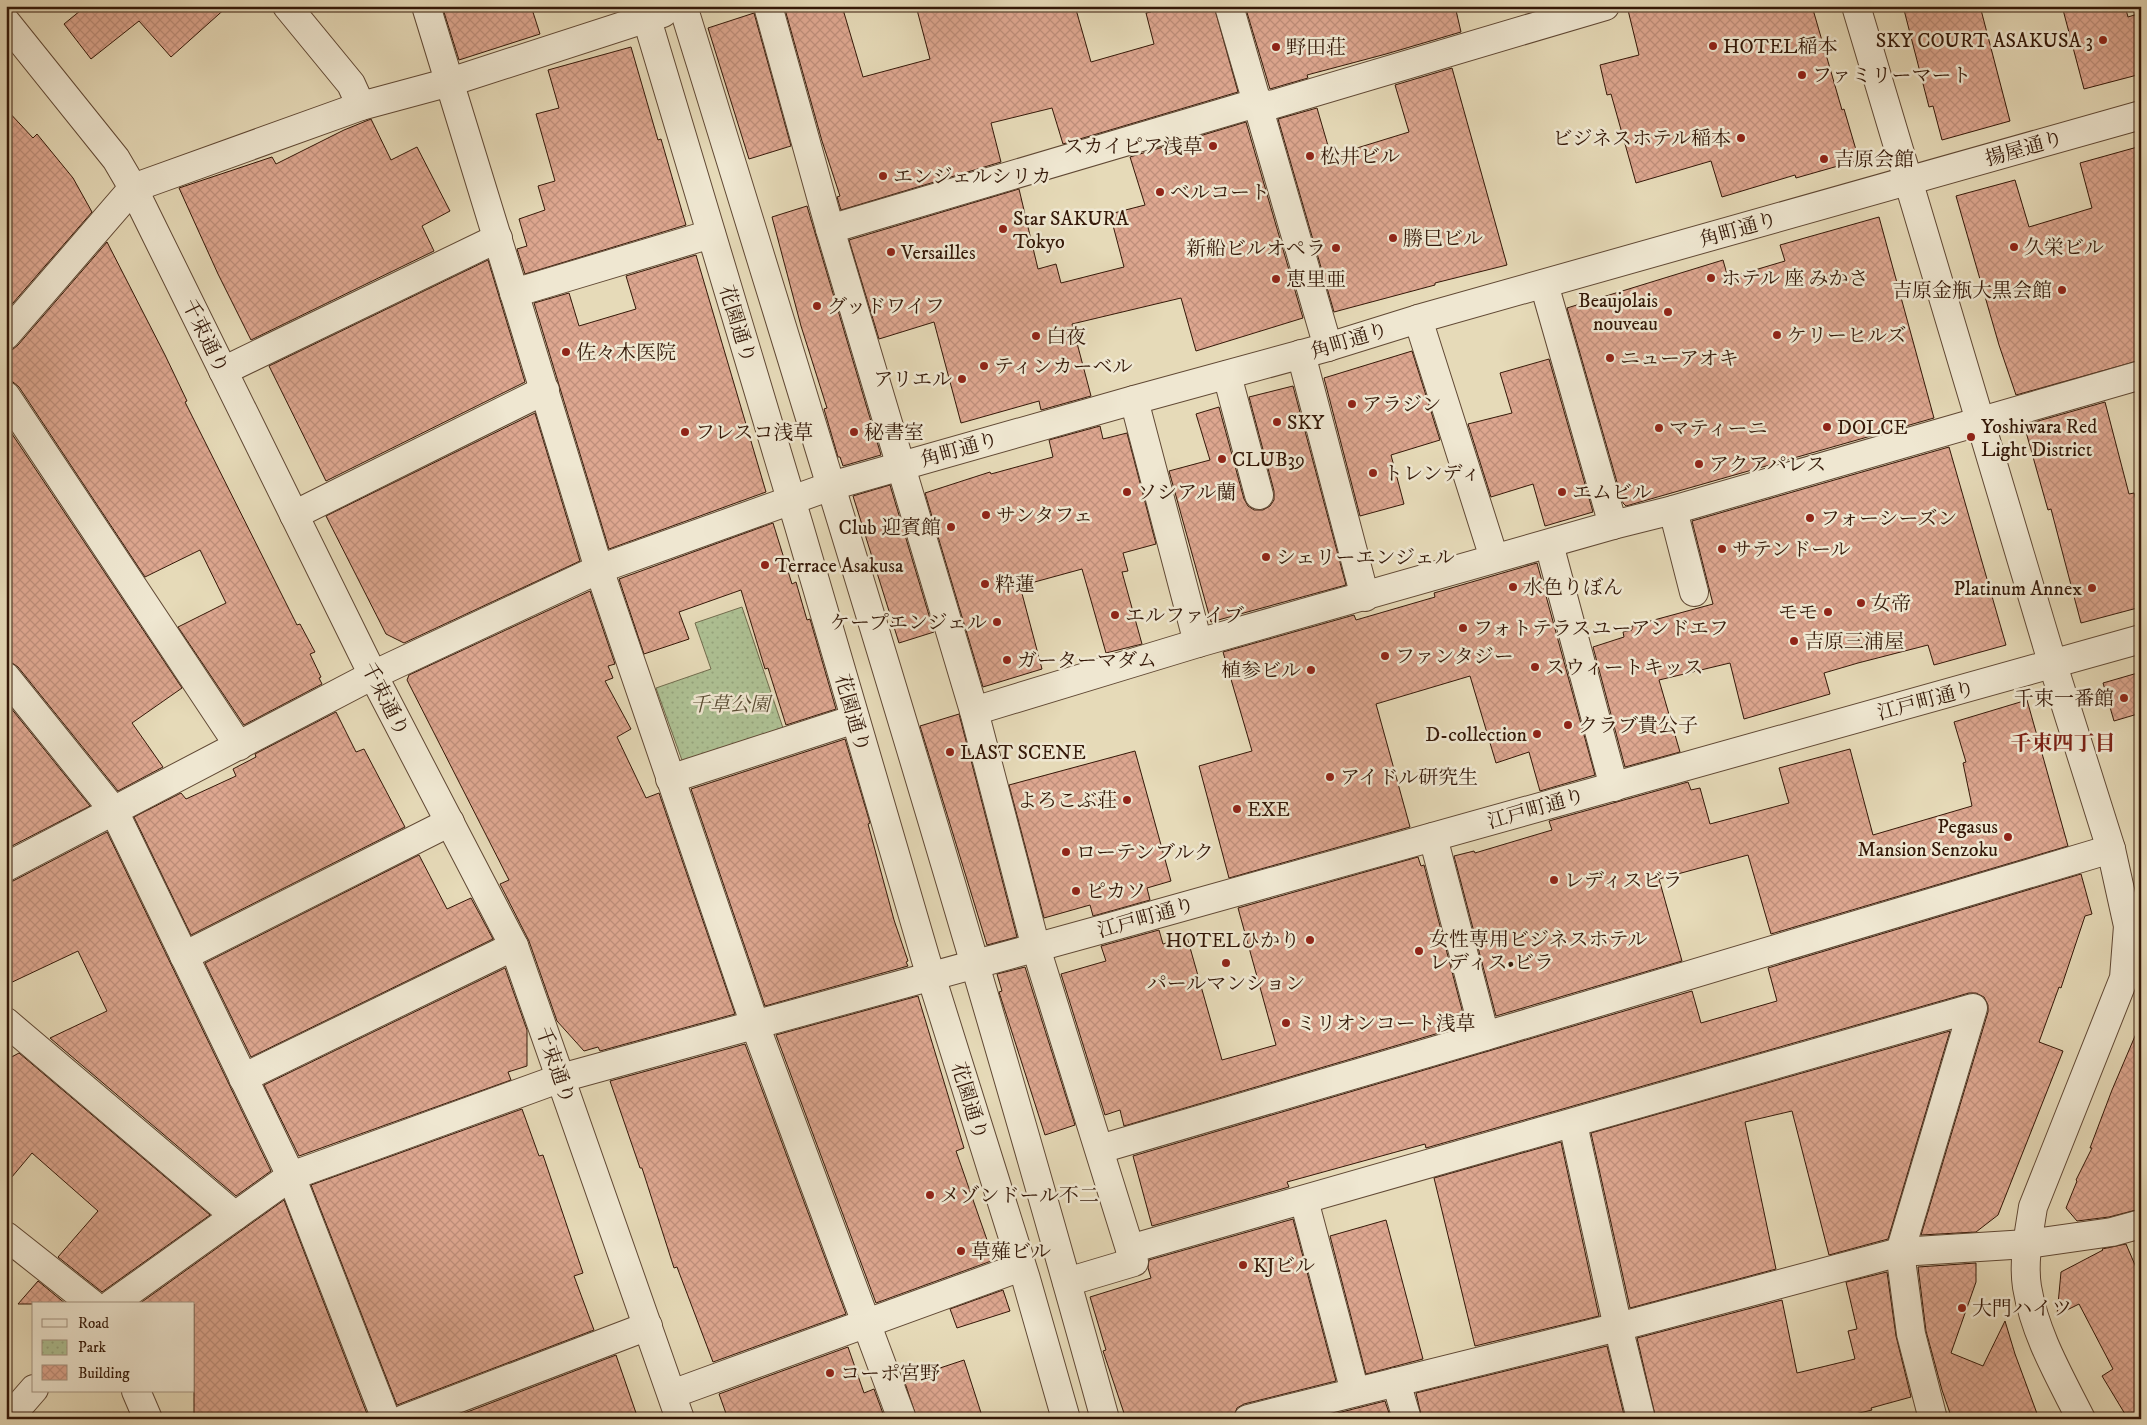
<svg xmlns="http://www.w3.org/2000/svg" width="2147" height="1425" font-family="'IM FELL DW Pica','Noto Serif JP',serif">
<style>
.park{fill:url(#park-dots);stroke:#716c4e}
.building{fill:url(#building-cross-hatch);stroke:#341808}
.lines{fill:none;stroke-linecap:round;stroke-linejoin:round}
.minor-casing{stroke:#604834;stroke-width:30}
.minor{stroke:#efe7d1;stroke-width:28}
.poi-dot{fill:#8f2418;stroke:#efe7d1;stroke-width:2}
.labels{text-anchor:middle;stroke-width:5;stroke-linejoin:round;paint-order:stroke}
.poi-label{font-size:20px;fill:#341808;stroke:#efe7d1;text-anchor:start}
.street-label{font-size:20px;fill:#341808;stroke:#efe7d1}
.park-label{font-size:20px;font-style:italic;fill:#594b32;stroke:#efe7d1}
.neighbourhood-label{font-size:21px;font-weight:bold;fill:#7a1f14;stroke:#efe7d1}
</style>
<defs>
<pattern id="park-dots" width="8" height="8" patternUnits="userSpaceOnUse" patternTransform="scale(1.25)"><rect width="8" height="8" fill="#aec194"/><path d="M2 2h.1M6 6h.1" fill="none" stroke="#96a57e" stroke-width="1.8" stroke-linecap="round"/></pattern>
<pattern id="building-cross-hatch" width="8" height="8" patternUnits="userSpaceOnUse" patternTransform="scale(1.25)"><rect width="8" height="8" fill="#dea790"/><path d="M0 0l8 8M0 8l8-8" fill="none" stroke="#bf8f7b"/></pattern>
</defs>
<rect width="100%" height="100%" fill="#e6dab8"/>
<filter id="stains"><feTurbulence type="fractalNoise" baseFrequency=".004" numOctaves="4"/><feColorMatrix values="0 0 0 0 .2 0 0 0 0 .09 0 0 0 0 .02 0 0 0 .5 -.17"/></filter>
<radialGradient id="worn" r=".72"><stop offset=".6" stop-color="#630" stop-opacity="0"/><stop offset="1" stop-color="#630" stop-opacity=".3"/></radialGradient>
<path class="park" d="M742 607 783 728 683 763 656 688 711 669 695 623Z"/>
<g class="building">
<path d="M86 6H228L171 57 139 21 91 59 64 24Z"/>
<path d="M442 6H531L540 34 459 60Z"/>
<path d="M784 6H842L863 77 930 59 916 6H1075L1091 62 1154 44 1146 13 1151 12 1150 6H1214L1238 92 1063 144 1052 108 991 123 1001 162 841 210 837 197 840 196 822 141Z"/>
<path d="M1245 6H1455L1461 32 1386 54 1307 75 1308 78 1270 89Z"/>
<path d="M1627 6H1812L1842 110 1844 109 1859 160 1796 178 1795 175 1722 197 1711 161 1636 183 1611 94 1607 95 1600 65 1639 55Z"/>
<path d="M1903 6H1980L2010 121 1942 140 1933 106 1929 107Z"/>
<path d="M2062 6H2125L2128 17 2141 13V74L2084 89Z"/>
<path d="M754 13 791 146 749 159 708 28Z"/>
<path d="M631 47 658 140 661 139 686 225 525 274 517 249 527 246 519 219 545 210 538 186 555 181 536 114 559 108 548 70Z"/>
<path d="M1452 68 1507 265 1435 283V285L1334 312 1278 119 1317 108 1331 156 1409 132 1395 85Z"/>
<path d="M6 109 33 138 37 134 73 178 92 212 6 311Z"/>
<path d="M371 119 391 160 417 147 450 211 422 226 434 251 251 340 218 274 179 188 272 157 276 164 344 130Z"/>
<path d="M1246 122 1303 318 1196 351 1181 298 1072 324 1091 396 1041 410 1039 401 961 423 934 322 879 339 849 240 1019 189 1038 269 1056 264 1061 283 1124 267 1110 214 1145 205 1130 157Z"/>
<path d="M2141 146V360L2016 395 1999 345 1956 196 2015 180 2029 227 2092 208 2080 163Z"/>
<path d="M807 206 881 455 843 466 840 457H838L824 409 827 408 801 326 772 217Z"/>
<path d="M1879 217 1934 418 1626 506 1623 503 1567 308 1723 260 1728 278 1785 261 1780 245Z"/>
<path d="M107 242 165 355 187 401 185 402 297 625 300 624 315 652 310 654 321 677 319 678 322 684 244 725 178 627 226 603 200 550 145 577 19 387 13 382 6 381V350H12L18 345Z"/>
<path d="M696 255 766 492 609 549 534 303 569 293 579 326 636 309 626 276Z"/>
<path d="M488 260 525 382 326 481 269 366Z"/>
<path d="M1412 351 1440 440 1391 455 1404 504 1360 516 1324 378Z"/>
<path d="M1549 359 1593 512 1545 526 1533 484 1491 497 1468 424 1512 413 1500 373Z"/>
<path d="M1293 386 1346 585 1211 622 1169 471 1210 460 1196 414 1219 407 1244 499 1248 506 1254 510H1263L1270 506 1274 500V491L1249 397Z"/>
<path d="M2105 402 2129 494 2134 493 2141 517V607L2081 623 2051 509 2048 510 2024 425Z"/>
<path d="M535 413 580 561 404 643 386 634 326 516Z"/>
<path d="M6 425 182 688 132 723 163 767 118 791 18 667 12 663 6 662Z"/>
<path d="M1100 426 1103 439 1127 433 1156 544 1123 553 1128 571 1122 572 1142 644 1106 653 1082 569 1020 586 1042 669 983 687 925 493 990 472 991 474 1053 457 1049 440Z"/>
<path d="M1949 447 2006 645 1934 665 1928 645 1858 663 1824 673 1830 694 1744 719 1730 663 1659 680 1680 752 1625 767 1593 647 1624 637 1623 632 1632 630V626L1713 604 1692 521Z"/>
<path d="M890 485 934 632 899 643 853 496Z"/>
<path d="M773 523 792 584 796 582 807 620 810 619 836 709 786 725 768 668 765 669 741 590 679 612 689 639 644 654 619 579Z"/>
<path d="M1537 563 1595 775 1540 791 1529 752 1496 763 1470 676 1376 704 1410 827 1229 878 1199 766 1252 751 1223 652 1354 615 1356 620 1435 597 1434 593Z"/>
<path d="M590 591 615 664 608 666 613 678 605 681 631 729 617 737 646 798 659 793 735 1014 600 1051 598 1047 584 1051 557 1021 529 941 500 884 509 880 407 680 409 675Z"/>
<path d="M2141 672V713L2114 721 2103 683Z"/>
<path d="M2027 700 2068 846 1771 934 1748 855 1659 879 1682 961 1496 1016 1454 856 1474 851 1475 853 1552 830 1549 821 1688 782 1691 790 1700 788 1710 824 1789 803 1779 768 1850 749 1873 835 1972 806 1963 763 1966 762 1954 722Z"/>
<path d="M6 702 90 806 6 849Z"/>
<path d="M336 712 356 752 364 749 405 827 191 935 134 817 181 793 186 799 236 776 233 769 256 757 255 754Z"/>
<path d="M959 714 1017 937 987 945 920 726Z"/>
<path d="M845 739 870 823 868 824 894 920 908 961 906 962 908 966 765 1006 691 789Z"/>
<path d="M1135 751 1171 881 1147 888 1150 900 1093 916 1090 905 1044 918 1009 785Z"/>
<path d="M107 832 271 1171 236 1196 50 1038 107 1011 78 951 6 985V882L13 881Z"/>
<path d="M419 855 447 909 471 898 493 939 251 1057 205 963Z"/>
<path d="M1418 857 1421 866 1424 865 1466 1025 1124 1126 1120 1110 1105 1115 1061 974 1106 961 1101 946 1159 930 1163 944 1187 937 1222 1060 1276 1045 1238 908Z"/>
<path d="M2081 874 2092 914 2085 916 2061 988 2059 987 2039 1042 2063 1051 1998 1215 1976 1232 1921 1235 1988 1012V1005L1984 997 1976 993H1969L1426 1148 1425 1144 1287 1182 1289 1187 1152 1226 1133 1156 1692 991 1701 1023 1777 1001 1768 968Z"/>
<path d="M1025 967 1075 1125 1045 1135 999 992 1002 991 997 974Z"/>
<path d="M505 968 527 1030V1066L508 1072 511 1080 299 1156 264 1085Z"/>
<path d="M918 996 964 1148 956 1151 994 1260 876 1303 776 1035Z"/>
<path d="M2141 1022V1207L2140 1209 2109 1217 2077 1221 2066 1208 2077 1181 2076 1180 2092 1148H2090L2112 1090Z"/>
<path d="M1950 1031 1888 1239 1829 1255 1792 1111 1745 1122 1776 1269 1630 1308 1591 1133Z"/>
<path d="M745 1044 846 1314 713 1362 677 1267 674 1268 642 1168H640L610 1081Z"/>
<path d="M19 1053 210 1215 102 1292 58 1257 98 1211 32 1153 6 1184V1060Z"/>
<path d="M522 1109 539 1156 543 1155 583 1273 574 1276 594 1330 397 1405 311 1185Z"/>
<path d="M1561 1142 1599 1316 1475 1346 1434 1178Z"/>
<path d="M284 1200 369 1419H194V1304H139Z"/>
<path d="M1293 1219 1336 1381 1244 1404 1237 1408 1233 1419H1126L1103 1351 1106 1350 1090 1297 1151 1278 1148 1268 1149 1260Z"/>
<path d="M1386 1220 1423 1359 1366 1374 1330 1236Z"/>
<path d="M2126 1244 2141 1279V1419H2128L2102 1376 2113 1369 2079 1304 2057 1315 2061 1272 2103 1250 2102 1249Z"/>
<path d="M1976 1263V1282L1951 1353 1983 1366 2005 1321 2015 1354 2039 1419H1952L1942 1390 1926 1331 1918 1267Z"/>
<path d="M1887 1272 1896 1336 1911 1397 1871 1408 1872 1410 1835 1419H1656L1637 1338 1782 1300 1797 1373 1855 1359 1848 1331 1857 1329 1846 1282Z"/>
<path d="M38 1281 66 1304H18Z"/>
<path d="M1003 1290 1010 1311 957 1328 950 1309Z"/>
<path d="M1607 1346 1625 1419H1422L1416 1393Z"/>
<path d="M848 1347 864 1393 874 1389 885 1419H728L719 1394Z"/>
<path d="M616 1355 636 1413 620 1419H449Z"/>
<path d="M964 1360 983 1419H917L904 1380Z"/>
<path d="M1385 1401 1391 1419H1314Z"/>
</g>
<g class="lines">
<defs>
<g id="minor">
<path d="M287 6 351 84 361 106"/>
<path d="M426 6 599 569 755 1025 902 1419"/>
<path d="M643 6 799 526 926 960 1026 1279 1066 1419"/>
<path d="M683 6C828 475 974 945 1105 1419"/>
<path d="M768 6 830 229 974 711 1036 948 1134 1262 1067 1282"/>
<path d="M1229 6 1328 347"/>
<path d="M1856 6 2053 665 2111 849 2128 926 2124 978 2033 1207C2029 1233 2023 1261 2027 1287 2035 1335 2060 1377 2081 1419"/>
<path d="M6 22 116 159 133 188 373 675 514 946 680 1419"/>
<path d="M830 229 1256 103 1271 105 1605 6"/>
<path d="M1544 284 1613 525"/>
<path d="M514 293 711 234"/>
<path d="M1418 319 1494 558"/>
<path d="M6 335 133 188 361 106 450 82 663 13"/>
<path d="M1301 354 1365 597"/>
<path d="M223 371 498 238"/>
<path d="M1227 375 1259 495"/>
<path d="M6 396 239 746"/>
<path d="M1134 400 1198 643"/>
<path d="M1673 510 1694 592"/>
<path d="M294 515 545 390"/>
<path d="M1549 544 1614 787"/>
<path d="M6 677 114 811 291 1176 386 1419"/>
<path d="M974 711 1198 643 1613 525 1673 510 2141 375"/>
<path d="M670 779 855 719"/>
<path d="M1433 837 1485 1036"/>
<path d="M6 867 373 675 599 569 831 486 1134 400 1328 347 1418 319 2141 115"/>
<path d="M184 956 450 822"/>
<path d="M6 1022 235 1216"/>
<path d="M243 1078 514 946"/>
<path d="M1573 1124 1615 1314 1641 1419"/>
<path d="M1100 1149 1485 1036 2111 849"/>
<path d="M1304 1200 1355 1392"/>
<path d="M6 1236 92 1304"/>
<path d="M1130 1249 1973 1008 1900 1252 1911 1334 1933 1419"/>
<path d="M112 1304 291 1176 561 1078 1125 923 2141 639"/>
<path d="M1396 1382 1407 1419"/>
<path d="M136 1391 148 1419"/>
<path d="M672 1394 1021 1267"/>
<path d="M8 1419 34 1389"/>
<path d="M404 1419 648 1326"/>
<path d="M1248 1419 1618 1327 1900 1252 2027 1244 2112 1232 2141 1224"/>
</g>
</defs>
<use href="#minor" class="minor-casing"/>
<use href="#minor" class="minor"/>
</g>
<g class="poi-dot">
<circle cx="2103" cy="40" r="5"/>
<circle cx="1713" cy="46" r="5"/>
<circle cx="1276" cy="47" r="5"/>
<circle cx="1802" cy="75" r="5"/>
<circle cx="1741" cy="138" r="5"/>
<circle cx="1213" cy="146" r="5"/>
<circle cx="1310" cy="156" r="5"/>
<circle cx="1824" cy="159" r="5"/>
<circle cx="883" cy="176" r="5"/>
<circle cx="1160" cy="192" r="5"/>
<circle cx="1003" cy="229" r="5"/>
<circle cx="1393" cy="238" r="5"/>
<circle cx="2014" cy="247" r="5"/>
<circle cx="1336" cy="248" r="5"/>
<circle cx="891" cy="252" r="5"/>
<circle cx="1711" cy="278" r="5"/>
<circle cx="1276" cy="279" r="5"/>
<circle cx="2062" cy="290" r="5"/>
<circle cx="817" cy="306" r="5"/>
<circle cx="1668" cy="312" r="5"/>
<circle cx="1777" cy="335" r="5"/>
<circle cx="1036" cy="336" r="5"/>
<circle cx="566" cy="352" r="5"/>
<circle cx="1610" cy="358" r="5"/>
<circle cx="984" cy="366" r="5"/>
<circle cx="962" cy="379" r="5"/>
<circle cx="1352" cy="404" r="5"/>
<circle cx="1277" cy="422" r="5"/>
<circle cx="1827" cy="427" r="5"/>
<circle cx="1659" cy="428" r="5"/>
<circle cx="685" cy="432" r="5"/>
<circle cx="854" cy="432" r="5"/>
<circle cx="1971" cy="437" r="5"/>
<circle cx="1222" cy="459" r="5"/>
<circle cx="1699" cy="464" r="5"/>
<circle cx="1373" cy="473" r="5"/>
<circle cx="1127" cy="492" r="5"/>
<circle cx="1562" cy="492" r="5"/>
<circle cx="986" cy="515" r="5"/>
<circle cx="1810" cy="518" r="5"/>
<circle cx="951" cy="527" r="5"/>
<circle cx="1722" cy="549" r="5"/>
<circle cx="1266" cy="557" r="5"/>
<circle cx="765" cy="565" r="5"/>
<circle cx="985" cy="584" r="5"/>
<circle cx="1513" cy="587" r="5"/>
<circle cx="2092" cy="588" r="5"/>
<circle cx="1861" cy="603" r="5"/>
<circle cx="1828" cy="612" r="5"/>
<circle cx="1115" cy="615" r="5"/>
<circle cx="997" cy="622" r="5"/>
<circle cx="1463" cy="628" r="5"/>
<circle cx="1794" cy="641" r="5"/>
<circle cx="1385" cy="656" r="5"/>
<circle cx="1007" cy="660" r="5"/>
<circle cx="1535" cy="667" r="5"/>
<circle cx="1311" cy="670" r="5"/>
<circle cx="2124" cy="698" r="5"/>
<circle cx="1568" cy="725" r="5"/>
<circle cx="1537" cy="734" r="5"/>
<circle cx="950" cy="752" r="5"/>
<circle cx="1330" cy="777" r="5"/>
<circle cx="1127" cy="800" r="5"/>
<circle cx="1237" cy="809" r="5"/>
<circle cx="2008" cy="837" r="5"/>
<circle cx="1066" cy="852" r="5"/>
<circle cx="1554" cy="880" r="5"/>
<circle cx="1076" cy="891" r="5"/>
<circle cx="1310" cy="940" r="5"/>
<circle cx="1419" cy="951" r="5"/>
<circle cx="1226" cy="963" r="5"/>
<circle cx="1286" cy="1023" r="5"/>
<circle cx="930" cy="1195" r="5"/>
<circle cx="961" cy="1251" r="5"/>
<circle cx="1243" cy="1265" r="5"/>
<circle cx="1962" cy="1308" r="5"/>
<circle cx="830" cy="1373" r="5"/>
</g>
<g class="labels">
<g class="poi-label">
<text x="2093" y="47" text-anchor="end">SKY COURT ASAKUSA 3</text>
<text x="1723" y="53">HOTEL稲本</text>
<text x="1286" y="54">野田荘</text>
<text x="1812" y="82">ファミリーマート</text>
<text x="1731" y="145" text-anchor="end">ビジネスホテル稲本</text>
<text x="1203" y="153" text-anchor="end">スカイピア浅草</text>
<text x="1320" y="163">松井ビル</text>
<text x="1834" y="166">吉原会館</text>
<text x="893" y="183">エンジェルシリカ</text>
<text x="1170" y="199">ベルコート</text>
<text x="1013" y="225">Star SAKURA<tspan x="1013" dy="23">Tokyo</tspan></text>
<text x="1403" y="245">勝巳ビル</text>
<text x="2024" y="254">久栄ビル</text>
<text x="1326" y="255" text-anchor="end">新船ビルオペラ</text>
<text x="901" y="259">Versailles</text>
<text x="1721" y="285">ホテル 座 みかさ</text>
<text x="1286" y="286">恵里亜</text>
<text x="2052" y="297" text-anchor="end">吉原金瓶大黒会館</text>
<text x="1658" y="307" text-anchor="end">Beaujolais<tspan x="1658" dy="23">nouveau</tspan></text>
<text x="827" y="313">グッドワイフ</text>
<text x="1787" y="342">ケリーヒルズ</text>
<text x="1046" y="343">白夜</text>
<text x="576" y="359">佐々木医院</text>
<text x="1620" y="365">ニューアオキ</text>
<text x="994" y="373">ティンカーベル</text>
<text x="952" y="386" text-anchor="end">アリエル</text>
<text x="1362" y="411">アラジン</text>
<text x="1287" y="429">SKY</text>
<text x="1981" y="433">Yoshiwara Red<tspan x="1981" dy="23">Light District</tspan></text>
<text x="1837" y="434">DOLCE</text>
<text x="1669" y="435">マティーニ</text>
<text x="695" y="439">フレスコ浅草</text>
<text x="864" y="439">秘書室</text>
<text x="1232" y="466">CLUB39</text>
<text x="1709" y="471">アクアパレス</text>
<text x="1383" y="480">トレンディ</text>
<text x="1137" y="499">ソシアル蘭</text>
<text x="1572" y="499">エムビル</text>
<text x="996" y="522">サンタフェ</text>
<text x="1820" y="525">フォーシーズン</text>
<text x="941" y="534" text-anchor="end">Club 迎賓館</text>
<text x="1732" y="556">サテンドール</text>
<text x="1276" y="564">シェリーエンジェル</text>
<text x="775" y="572">Terrace Asakusa</text>
<text x="995" y="591">粋蓮</text>
<text x="1523" y="594">水色りぼん</text>
<text x="2082" y="595" text-anchor="end">Platinum Annex</text>
<text x="1871" y="610">女帝</text>
<text x="1818" y="619" text-anchor="end">モモ</text>
<text x="1125" y="622">エルファイブ</text>
<text x="987" y="629" text-anchor="end">ケープエンジェル</text>
<text x="1473" y="635">フォトテラスユーアンドエフ</text>
<text x="1804" y="648">吉原三浦屋</text>
<text x="1395" y="663">ファンタジー</text>
<text x="1017" y="667">ガーターマダム</text>
<text x="1545" y="674">スウィートキッス</text>
<text x="1301" y="677" text-anchor="end">植参ビル</text>
<text x="2114" y="705" text-anchor="end">千束一番館</text>
<text x="1578" y="732">クラブ貴公子</text>
<text x="1527" y="741" text-anchor="end">D-collection</text>
<text x="960" y="759">LAST SCENE</text>
<text x="1340" y="784">アイドル研究生</text>
<text x="1117" y="807" text-anchor="end">よろこぶ荘</text>
<text x="1247" y="816">EXE</text>
<text x="1998" y="833" text-anchor="end">Pegasus<tspan x="1998" dy="23">Mansion Senzoku</tspan></text>
<text x="1076" y="859">ローテンブルク</text>
<text x="1564" y="887">レディスビラ</text>
<text x="1086" y="898">ピカソ</text>
<text x="1429" y="946">女性専用ビジネスホテル<tspan x="1429" dy="23">レディス•ビラ</tspan></text>
<text x="1300" y="947" text-anchor="end">HOTELひかり</text>
<text x="1226" y="990" text-anchor="middle">パールマンション</text>
<text x="1296" y="1030">ミリオンコート浅草</text>
<text x="940" y="1202">メゾンドール不二</text>
<text x="971" y="1258">草薙ビル</text>
<text x="1253" y="1272">KJビル</text>
<text x="1972" y="1315">大門ハイツ</text>
<text x="840" y="1380">コーポ宮野</text>
</g>
<g class="street-label">
<text transform="translate(2024 148) rotate(-16)" y="7">揚屋通り</text>
<text transform="translate(1738 229) rotate(-16)" y="7">角町通り</text>
<text transform="translate(738 324) rotate(73)" y="7">花園通り</text>
<text transform="translate(206 336) rotate(64)" y="7">千束通り</text>
<text transform="translate(1349 340) rotate(-17)" y="7">角町通り</text>
<text transform="translate(959 449) rotate(-16)" y="7">角町通り</text>
<text transform="translate(386 699) rotate(63)" y="7">千束通り</text>
<text transform="translate(1926 700) rotate(-15)" y="7">江戸町通り</text>
<text transform="translate(853 713) rotate(74)" y="7">花園通り</text>
<text transform="translate(1536 808) rotate(-16)" y="7">江戸町通り</text>
<text transform="translate(1146 917) rotate(-16)" y="7">江戸町通り</text>
<text transform="translate(556 1065) rotate(71)" y="7">千束通り</text>
<text transform="translate(970 1101) rotate(73)" y="7">花園通り</text>
</g>
<g class="park-label">
<text x="730" y="711">千草公園</text>
</g>
<g class="neighbourhood-label">
<text x="2063" y="750">千束四丁目</text>
</g>
</g>
<rect width="2147" height="1425" fill="none" stroke="#e6dab8" stroke-width="25"/>
<rect x="8" y="8" width="2132" height="1410" fill="none" stroke="#341808" stroke-width="2.5"/>
<rect x="12" y="12" width="2122" height="1400" fill="none" stroke="#341808"/>
<rect x="32" y="1302" width="162" height="90" fill="#efe7d1" stroke="#a49481"/>
<rect x="42" y="1319" width="25" height="8" fill="#efe7d1" stroke="#a49481"/>
<text x="78" y="1328" font-size="15" fill="#341808">Road</text>
<rect x="42" y="1340" width="25" height="15" fill="url(#park-dots)" stroke="#a49481"/>
<text x="78" y="1352" font-size="15" fill="#341808">Park</text>
<rect x="42" y="1365" width="25" height="15" fill="url(#building-cross-hatch)" stroke="#a49481"/>
<text x="78" y="1378" font-size="15" fill="#341808">Building</text>
<rect width="100%" height="100%" filter="url(#stains)"/>
<rect width="100%" height="100%" fill="url(#worn)"/>
</svg>
